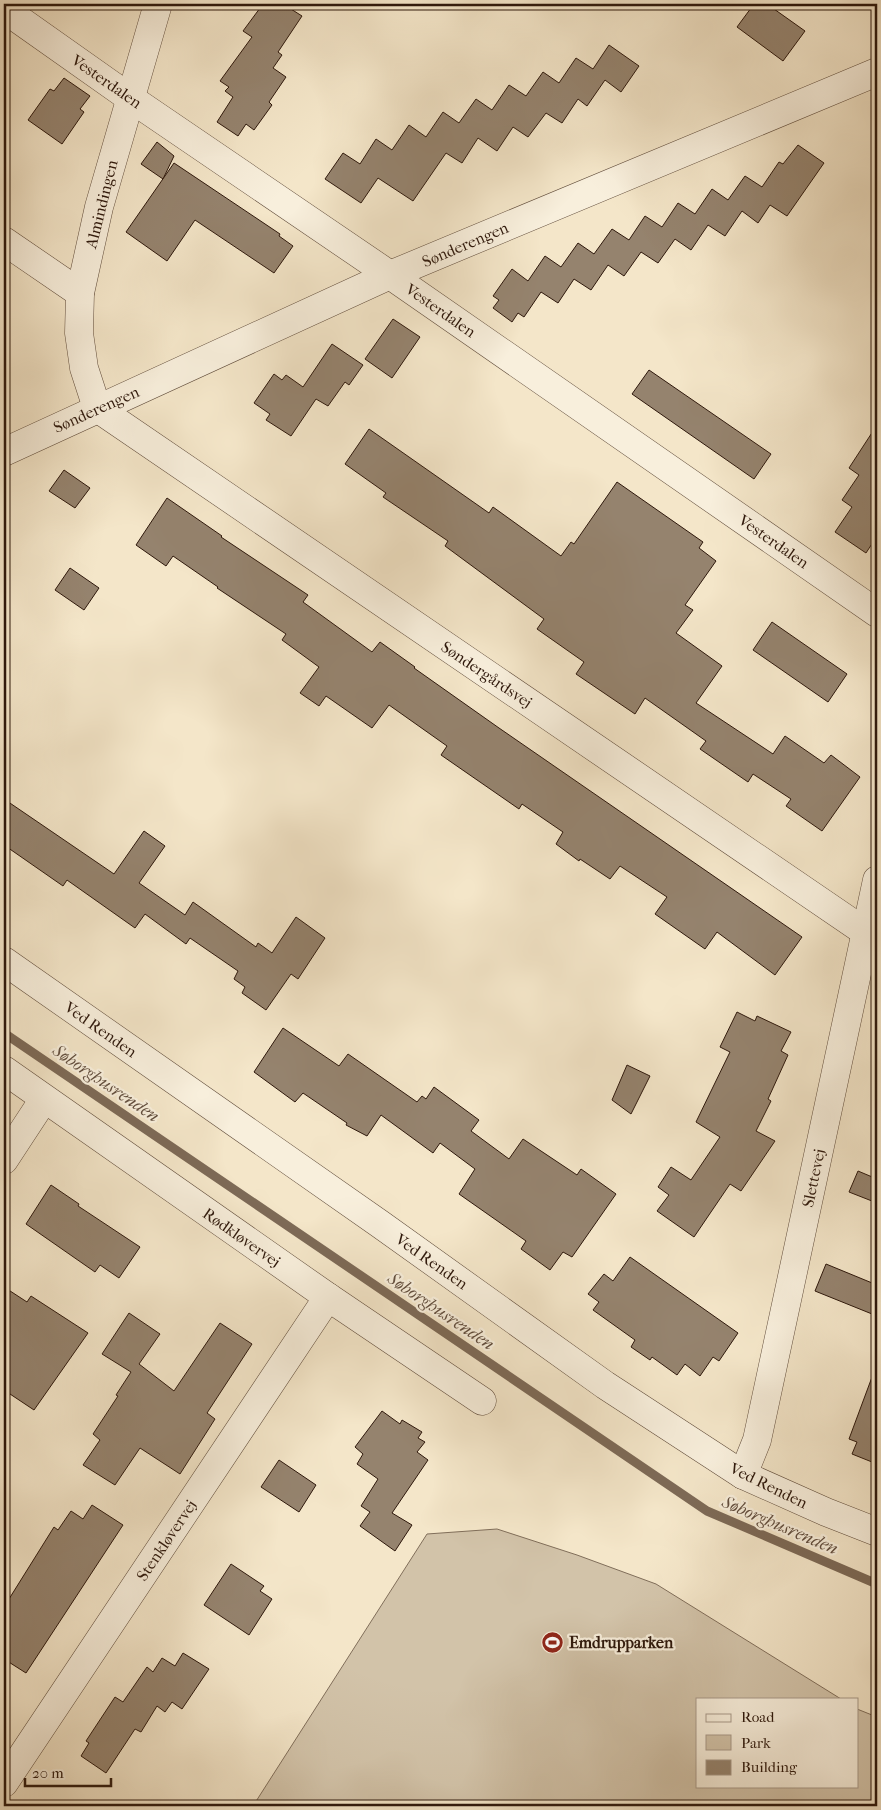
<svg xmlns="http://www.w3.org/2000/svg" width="881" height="1810" font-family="'IM FELL French Canon',serif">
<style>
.green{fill:#d2c3a9;stroke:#806e5a}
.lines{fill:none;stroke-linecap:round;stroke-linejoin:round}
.stream{stroke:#7d6a57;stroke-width:9}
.building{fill:#95836e;stroke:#2e180c}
.minor-casing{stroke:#604c3b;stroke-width:29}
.minor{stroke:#f8efdc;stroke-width:28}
.labels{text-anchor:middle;stroke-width:4.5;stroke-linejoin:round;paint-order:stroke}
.street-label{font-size:16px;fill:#2e180c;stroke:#f8efdc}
.poi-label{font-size:16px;font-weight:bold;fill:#2e180c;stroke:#f8efdc;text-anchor:start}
.water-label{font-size:18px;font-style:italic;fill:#624e3e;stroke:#f8efdc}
</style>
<rect width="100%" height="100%" fill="#f4e6c9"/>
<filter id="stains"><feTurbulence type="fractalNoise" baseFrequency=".004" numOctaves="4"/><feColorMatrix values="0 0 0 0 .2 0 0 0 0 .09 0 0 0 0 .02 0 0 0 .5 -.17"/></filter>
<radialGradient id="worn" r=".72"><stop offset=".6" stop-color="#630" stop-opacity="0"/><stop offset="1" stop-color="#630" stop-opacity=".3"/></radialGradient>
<path class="green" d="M497 1529 577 1555 656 1584 841 1699H697V1786H857V1709L877 1717V1806H253L427 1534Z"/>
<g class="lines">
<path class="stream" d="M4 1033 707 1511 877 1584"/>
</g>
<g class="building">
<path d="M263 4H283L302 16 278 52 282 55 273 68 286 77 269 102 272 105 254 130 246 124 238 136 217 122 233 97 225 91 229 87 220 81 252 37 243 31Z"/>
<path d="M754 4H767L805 31 783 61 737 27Z"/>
<path d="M609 45 639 66 621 92 605 80 587 106 578 99 562 123 546 113 528 137 513 127 497 151 478 138 462 163 446 153 413 201 378 178 361 203 325 179 343 153 360 164 376 139 392 150 409 125 426 137 443 112 459 123 476 99 492 110 509 85 526 96 543 72 559 83 576 58 593 69Z"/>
<path d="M64 78 90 96 80 109 84 112 62 144 28 120 50 89 54 91Z"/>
<path d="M157 142 174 156 163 179 141 164Z"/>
<path d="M798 145 824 163 787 216 770 205 758 223 742 211 725 236 708 225 691 250 675 239 658 263 641 252 624 276 608 265 591 290 574 279 558 303 541 292 524 317 518 313 512 322 493 308 499 300 493 296 512 269 528 281 545 256 561 267 578 243 594 254 612 229 629 240 645 216 662 227 678 203 695 214 712 189 728 200 745 176 762 187 779 162 783 164Z"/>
<path d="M174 163 280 234 279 236 293 246 274 273 195 220 167 261 126 232Z"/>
<path d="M393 319 420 337 392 378 365 359Z"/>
<path d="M332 344 363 365 349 385 345 382 328 406 316 399 291 436 266 420 270 414 254 403 274 374 282 380 286 375 303 387Z"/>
<path d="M649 370 771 454 754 479 632 394Z"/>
<path d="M877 425V536L866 553 835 532 852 507 842 500 859 475 849 468Z"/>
<path d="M369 429 489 513 493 507 561 556 571 542 574 544 617 482 703 542 699 548 716 561 685 605 693 610 676 633 722 666 696 703 773 754 785 736 824 763 831 755 860 777 822 831 786 806 791 799 753 774 748 782 700 749 706 741 645 698 635 714 576 674 584 662 537 629 544 619 445 546 448 541 383 497 386 493 345 464Z"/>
<path d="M64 470 90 488 75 508 49 491Z"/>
<path d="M167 498 222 536 221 537 308 595 303 602 372 652 380 642 415 667 414 668 499 728 802 937 775 975 717 932 705 949 655 914 667 897 620 866 610 879 580 859 579 861 556 844 563 832 522 804 519 809 441 755 447 746 389 705 372 728 326 696 319 706 300 693 319 667 282 640 286 634 217 588 218 587 173 556 166 566 136 545Z"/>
<path d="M70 568 99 588 84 610 55 590Z"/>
<path d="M772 622 847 674 828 702 753 650Z"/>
<path d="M4 799 114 874 144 831 165 846 139 883 185 915 193 902 256 947 258 943 272 953 296 917 325 938 298 979 291 974 266 1010 242 993 245 987 234 979 238 971 190 938 186 944 145 914 135 928 67 880 63 886 4 845Z"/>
<path d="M737 1012 755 1021 757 1016 791 1032 781 1051 788 1055 768 1099 771 1101 756 1131 775 1141 741 1191 730 1184 694 1237 657 1211 669 1195 658 1187 671 1167 691 1180 720 1137 696 1122 730 1052 720 1047Z"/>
<path d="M283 1028 339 1066 348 1054 417 1102 422 1096 426 1099 434 1087 479 1120 471 1131 509 1159 523 1139 577 1175 581 1169 616 1194 572 1257 563 1252 550 1270 521 1249 526 1241 459 1194 475 1169 440 1143 433 1153 381 1115 367 1136 346 1125 347 1123 303 1093 295 1102 254 1072Z"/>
<path d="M627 1065 650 1076 631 1114 612 1100Z"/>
<path d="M858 1171 877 1179V1203L849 1192Z"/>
<path d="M51 1185 79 1204 78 1206 140 1247 119 1278 100 1265 95 1272 26 1224Z"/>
<path d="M630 1257 738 1333 719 1361 713 1357 700 1376 685 1364 677 1375 652 1357 650 1360 631 1347 635 1340 593 1310 599 1302 588 1294 604 1274 613 1281Z"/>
<path d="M826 1264 877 1285V1316L815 1291Z"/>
<path d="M4 1287 27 1302 31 1296 88 1333 34 1410 4 1390Z"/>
<path d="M129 1313 160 1334 139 1364 174 1391 220 1323 252 1344 207 1413 215 1419 180 1474 140 1448 115 1485 83 1465 100 1440 93 1434 118 1396 116 1395 131 1372 102 1354Z"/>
<path d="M875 1369 877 1370V1464L852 1454 857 1442 849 1439Z"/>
<path d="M382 1411 400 1424 402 1420 422 1432 418 1438 425 1442 417 1452 428 1460 392 1513 412 1525 395 1551 360 1526 370 1512 361 1506 378 1479 357 1464 363 1454 355 1447Z"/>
<path d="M279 1460 316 1485 299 1512 261 1487Z"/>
<path d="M92 1505 123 1525 26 1673 4 1659V1607L54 1527 58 1530 71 1511 83 1519Z"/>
<path d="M231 1564 264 1586 260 1591 272 1599 249 1635 204 1605Z"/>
<path d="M183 1653 209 1669 182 1709 172 1702 165 1712 157 1706 141 1732 135 1729 106 1773 81 1756 89 1743 86 1741 115 1697 123 1702 147 1667 153 1672 162 1658 175 1666Z"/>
</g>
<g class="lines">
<defs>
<g id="minor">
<path d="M158 4 99 207 80 293 79 333 84 368 97 408 877 940"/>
<path d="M4 9 130 98 390 275 877 613"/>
<path d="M4 241 80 293"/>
<path d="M4 452 390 275 877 72"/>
<path d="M4 961 380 1224 605 1385 743 1475 826 1512 877 1532"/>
<path d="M4 1070 328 1297 482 1401"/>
<path d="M4 1160 44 1099"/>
<path d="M743 1475 757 1440 877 880"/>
<path d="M4 1783 328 1297"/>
</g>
</defs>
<use href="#minor" class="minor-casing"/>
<use href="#minor" class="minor"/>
</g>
<defs>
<symbol id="stadium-disc" viewBox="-11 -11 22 22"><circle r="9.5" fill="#8f2418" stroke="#f8efdc"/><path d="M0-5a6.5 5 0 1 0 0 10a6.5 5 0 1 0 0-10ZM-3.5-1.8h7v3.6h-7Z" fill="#fff"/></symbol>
</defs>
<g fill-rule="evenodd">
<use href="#stadium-disc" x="540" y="1630" width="25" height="25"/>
</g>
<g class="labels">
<g class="street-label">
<text transform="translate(107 81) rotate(35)" y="6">Vesterdalen</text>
<text transform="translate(101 204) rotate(-76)" y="6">Almindingen</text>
<text transform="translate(465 244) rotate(-23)" y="6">Sønderengen</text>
<text transform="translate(441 310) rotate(35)" y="6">Vesterdalen</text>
<text transform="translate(96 409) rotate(-24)" y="6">Sønderengen</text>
<text transform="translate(774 541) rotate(35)" y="6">Vesterdalen</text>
<text transform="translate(487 674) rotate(34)" y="6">Søndergårdsvej</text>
<text transform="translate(101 1029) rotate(35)" y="6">Ved Renden</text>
<text transform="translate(813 1178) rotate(-78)" y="6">Slettevej</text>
<text transform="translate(242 1237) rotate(35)" y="6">Rødkløvervej</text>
<text transform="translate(432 1261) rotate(35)" y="6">Ved Renden</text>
<text transform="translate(769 1485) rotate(26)" y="6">Ved Renden</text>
<text transform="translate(166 1540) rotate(-56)" y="6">Stenkløvervej</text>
</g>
<g class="poi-label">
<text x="569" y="1648">Emdrupparken</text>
</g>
<g class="water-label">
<text transform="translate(106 1083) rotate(34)" y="6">Søborghusrenden</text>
<text transform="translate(441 1311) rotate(34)" y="6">Søborghusrenden</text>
<text transform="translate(780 1525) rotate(23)" y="6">Søborghusrenden</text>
</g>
</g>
<rect width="881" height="1810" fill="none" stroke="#f4e6c9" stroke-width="20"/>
<rect x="5" y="5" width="871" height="1800" fill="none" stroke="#2e180c" stroke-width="2.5"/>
<rect x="10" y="10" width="861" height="1790" fill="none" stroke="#2e180c"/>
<rect x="696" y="1698" width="162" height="90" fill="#f8efdc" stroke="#a79989"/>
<rect x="706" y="1714" width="25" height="8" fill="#f8efdc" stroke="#a79989"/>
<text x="741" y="1722" font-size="15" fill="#2e180c">Road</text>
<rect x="706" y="1735" width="25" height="15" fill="#d2c3a9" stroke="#a79989"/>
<text x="741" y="1748" font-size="15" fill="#2e180c">Park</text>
<rect x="706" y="1760" width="25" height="15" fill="#95836e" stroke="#a79989"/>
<text x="741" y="1772" font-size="15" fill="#2e180c">Building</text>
<path d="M25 1778v8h86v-8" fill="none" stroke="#2e180c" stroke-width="2.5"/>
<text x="32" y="1778" font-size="15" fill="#2e180c" stroke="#f8efdc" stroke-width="4" paint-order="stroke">20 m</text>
<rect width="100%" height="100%" filter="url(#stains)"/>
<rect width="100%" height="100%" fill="url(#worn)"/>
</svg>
